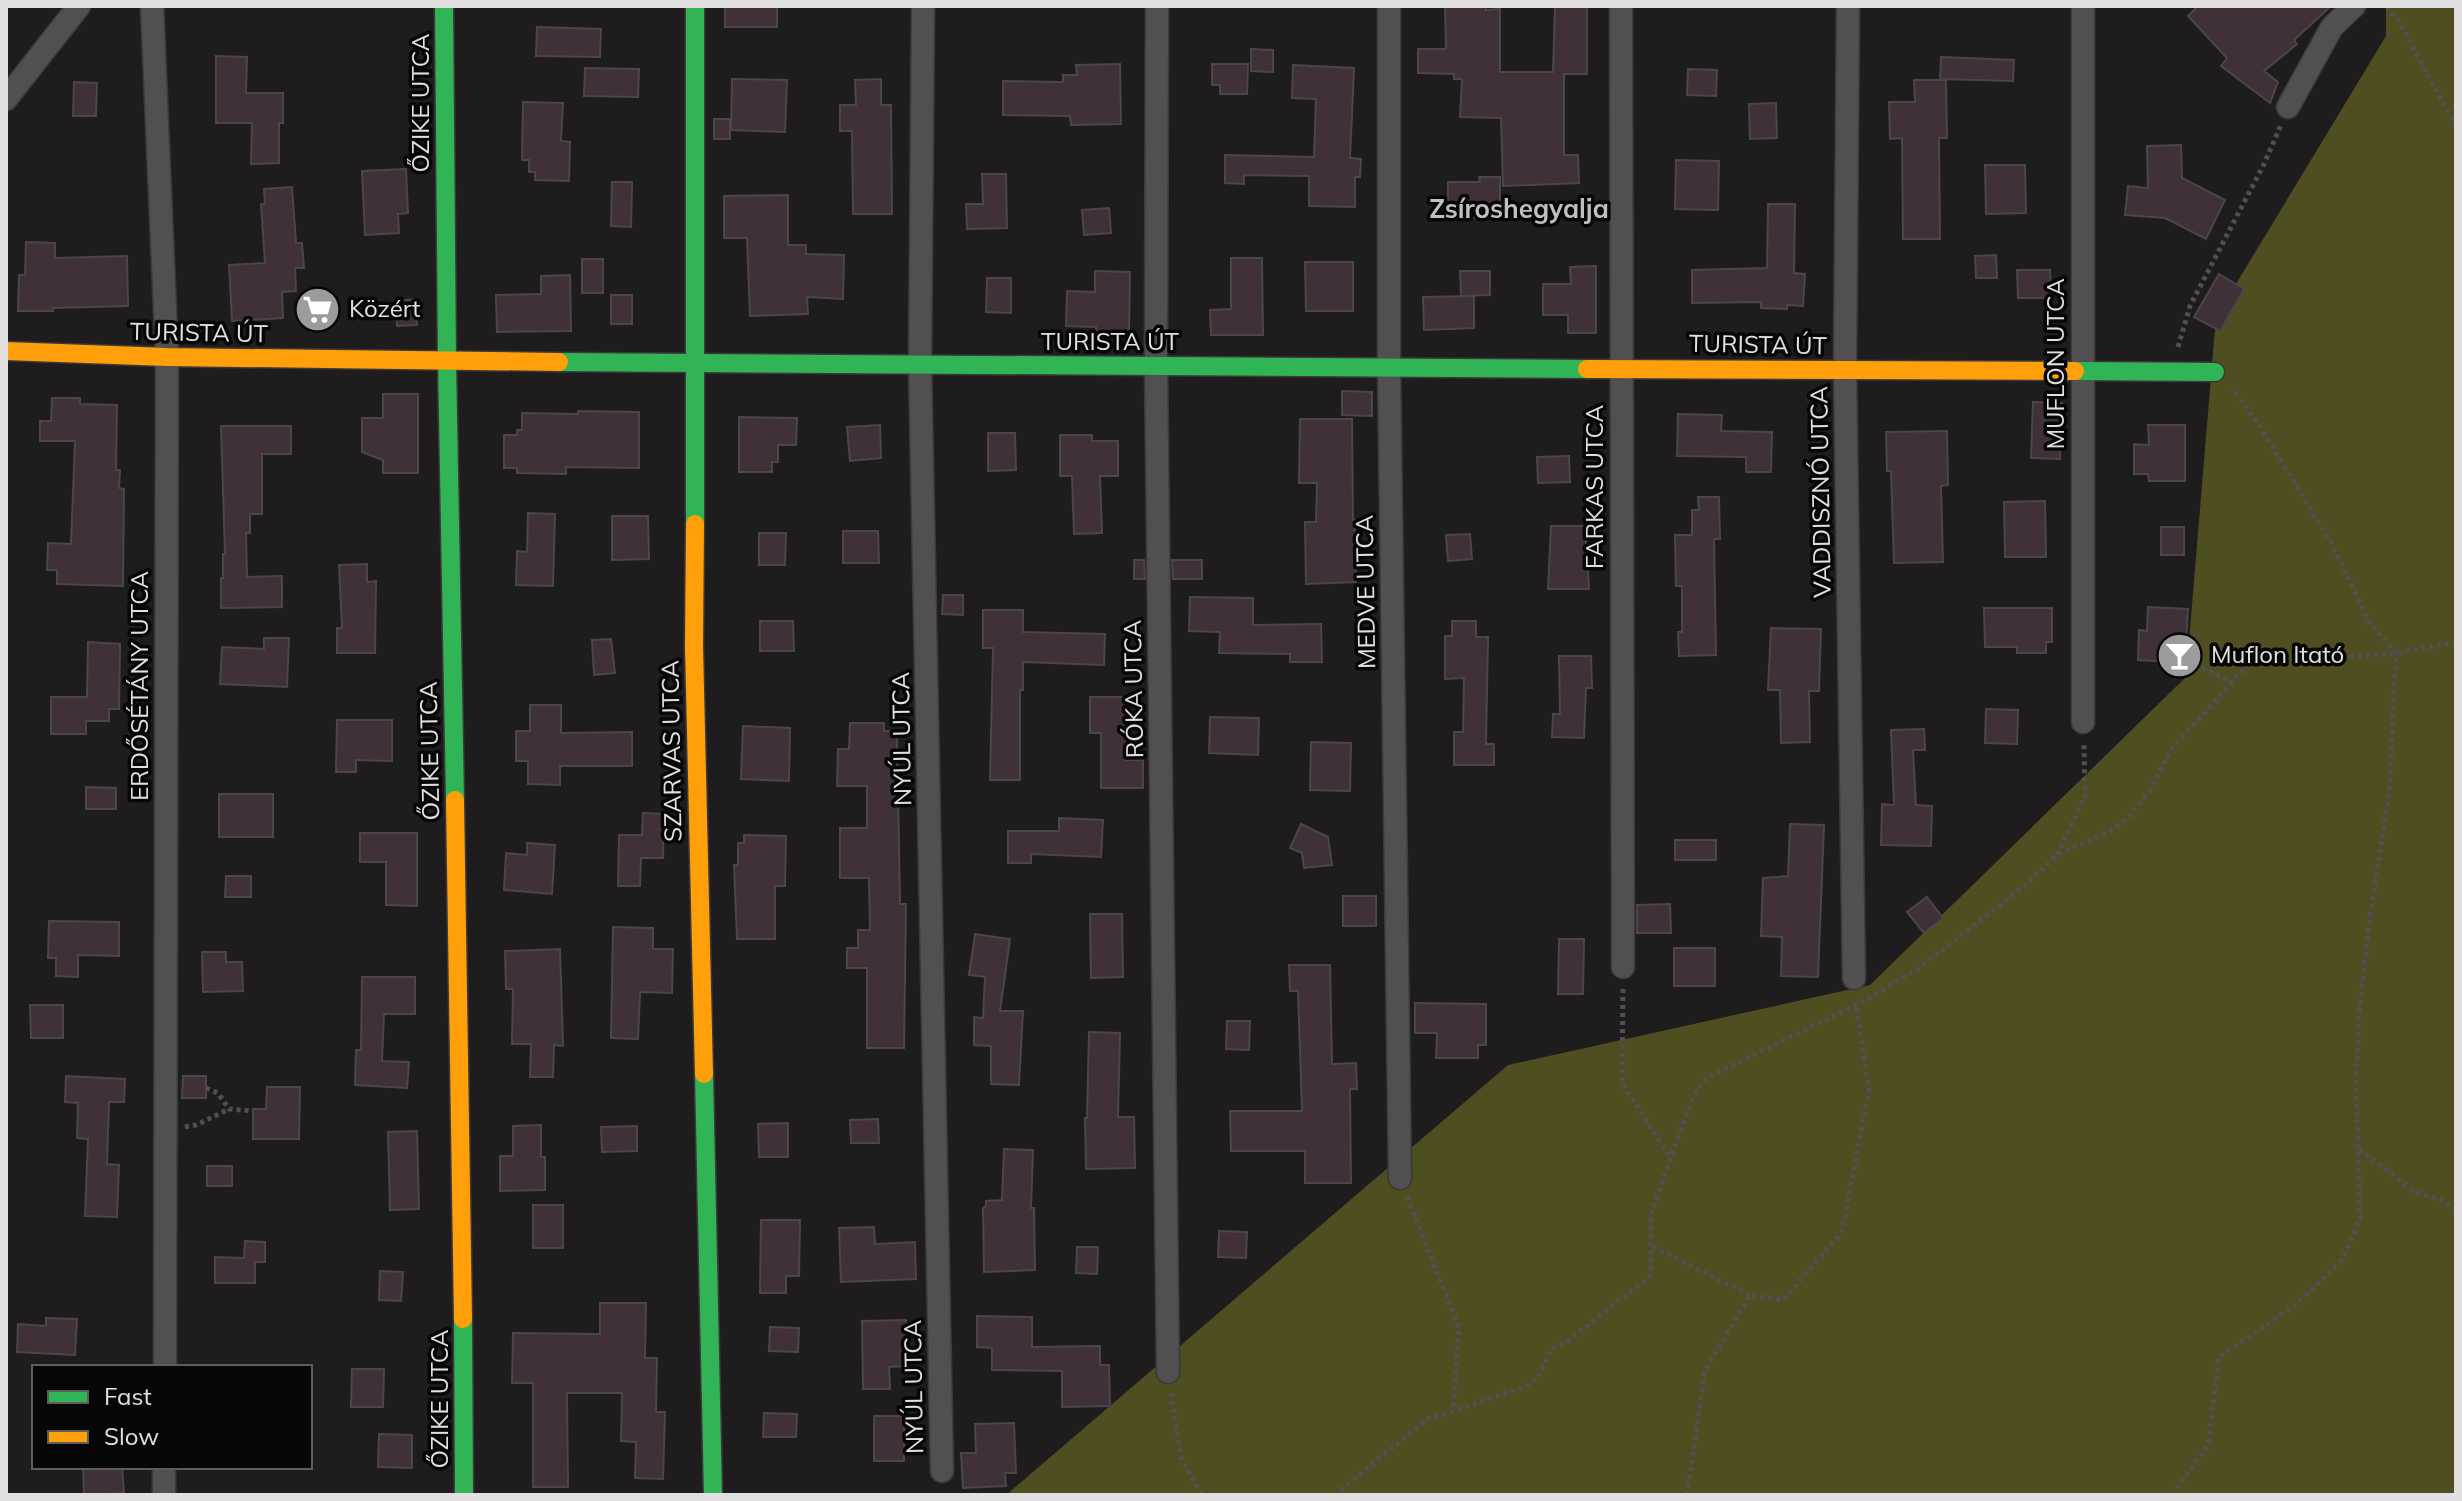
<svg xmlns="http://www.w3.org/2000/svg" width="2462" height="1501" font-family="Mulish,sans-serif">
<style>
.forest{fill:#4e4e20}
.building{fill:#3f303a;stroke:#494748;stroke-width:2}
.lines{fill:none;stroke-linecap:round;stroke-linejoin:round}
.street-casing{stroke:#3b393a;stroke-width:25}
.fast-casing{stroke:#3b393a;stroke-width:21}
.slow-casing{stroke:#3b393a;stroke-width:21}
.path{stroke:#514f50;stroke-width:5;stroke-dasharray:4 4;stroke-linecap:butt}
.street{stroke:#514f50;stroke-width:22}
.fast{stroke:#30b455;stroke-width:18}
.slow{stroke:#ff9f0a;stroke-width:18}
.labels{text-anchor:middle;stroke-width:7;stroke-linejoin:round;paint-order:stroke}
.street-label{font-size:24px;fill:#e1dfe0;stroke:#080707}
.poi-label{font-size:24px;fill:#e1dfe0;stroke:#080707;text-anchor:start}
.neighbourhood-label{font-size:26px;font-weight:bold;fill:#c2bdbf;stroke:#080707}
</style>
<rect width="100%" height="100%" fill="#1e1c1d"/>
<path class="forest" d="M2386 6H2456V1495H1006L1508 1065 1870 985 2186 677 2216 317 2386 36Z"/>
<g class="building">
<rect x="725" y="6" width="52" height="21"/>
<path d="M1445 6H1486V10L1500 9V72H1553L1555 6H1587V74H1564V155H1578L1579 183 1503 186 1501 118 1460 117 1462 79H1454V74L1418 73V49H1446Z"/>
<path d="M2198 6H2331L2294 40 2297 44 2264 71 2278 82 2270 103 2221 66 2227 58 2188 16Z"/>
<path d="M537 27 601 29 600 57 536 56Z"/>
<path d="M1251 49 1273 50V72L1251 71Z"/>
<path d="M216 56 247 57 246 93H283V123H279V163L251 164 252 123H216Z"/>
<path d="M1941 57 2014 60 2013 81 1940 79Z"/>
<path d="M1120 64 1121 124 1071 125 1070 116 1003 115V81L1063 82V75H1077L1076 65Z"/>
<path d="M1212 64H1248L1247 94H1220V85H1212Z"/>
<path d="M1293 65 1354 68 1350 158 1361 159 1360 177H1355V207L1309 206V176L1244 175V184L1225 183V155L1314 157 1316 99 1292 98Z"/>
<path d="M585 68 639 69 638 97 584 96Z"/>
<path d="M1688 69 1717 70 1716 96 1687 95Z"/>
<path d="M732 79 787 80 785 132 731 130Z"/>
<path d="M881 79V105H891L892 214H853L852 131H840V105H856L855 80Z"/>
<path d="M1914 80H1946L1947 138H1939L1940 239H1903L1902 138 1890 139 1889 102H1915Z"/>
<path d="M74 82 97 83 96 116H73Z"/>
<path d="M523 102 563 103 561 141 570 142 569 181 535 180V172H529V160H522Z"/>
<path d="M1776 103 1777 138 1750 139 1749 104Z"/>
<rect x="714" y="119" width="16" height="20"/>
<path d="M2181 145 2182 178 2225 200 2206 239 2165 218 2125 215 2128 186 2148 188 2147 146Z"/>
<path d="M1676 160 1719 161 1718 210 1675 209Z"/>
<path d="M1985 165H2025L2026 213 1986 214Z"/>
<path d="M406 169 408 213 398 214 399 233 365 235 362 171Z"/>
<path d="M982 174H1006L1007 228 967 229 966 204H983Z"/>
<path d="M1479 177H1500V217L1473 218V206L1448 207V182H1480Z"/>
<path d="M612 182H632L631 227 611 226Z"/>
<path d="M292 187 296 243H302L304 268H295L296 291 282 292 283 318 232 321 229 265 265 263 261 204H265L264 189Z"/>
<path d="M788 195V245H806V254L844 255 843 299 807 297 808 314 750 316 747 238H724V196Z"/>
<path d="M1768 204H1795L1794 273 1805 274 1803 306 1787 305V309L1761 308V302L1692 303V270L1767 268Z"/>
<path d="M1109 208 1111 233 1084 235 1082 210Z"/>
<path d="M26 242 55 243V258L127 256 128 306 53 308V311H18L19 275H25Z"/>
<path d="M1996 255 1997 278H1976L1975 256Z"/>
<path d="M1231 258H1262L1263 335H1211L1210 310 1231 309Z"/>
<rect x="582" y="259" width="21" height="34"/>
<path d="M1305 262H1353V311H1306Z"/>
<path d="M1596 266V333H1568V315H1543V284H1571L1570 267Z"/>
<path d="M2017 270H2050L2051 298H2018Z"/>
<path d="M1095 271 1130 272 1129 334 1096 333V327L1066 326 1067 291 1095 292Z"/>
<path d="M1460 271H1490V295L1461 296Z"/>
<path d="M2219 274 2244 289 2220 331 2194 317Z"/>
<path d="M570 275 571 331 497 332 496 295 541 294V276Z"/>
<path d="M987 278H1011V313L986 312Z"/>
<rect x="611" y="295" width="21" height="29"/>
<path d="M1474 296V328L1424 330 1423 297Z"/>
<path d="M415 299 417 325 397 326 395 301Z"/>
<path d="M1342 391 1372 392V416L1342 415Z"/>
<path d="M383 394H418V473H383V460L362 452V418H383Z"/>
<path d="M52 398H80V404L117 405 116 470H120L119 488 124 489 123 586 57 584V570H47L48 543 71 544 75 441H40V421H51Z"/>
<path d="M2033 402 2062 403 2060 459 2031 458Z"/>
<path d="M578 411 639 412V468L566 467V474L517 473V468H504V435H517V430H522V413L578 414Z"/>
<path d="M1678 414 1722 415 1721 431 1772 432 1771 472H1746V457L1677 456Z"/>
<path d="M739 417 797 418 796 445H778V462H772V472H739Z"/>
<path d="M1300 419H1352L1353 520H1355L1356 582 1306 584 1305 522H1316L1317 483H1299Z"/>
<path d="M880 425 881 458 850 461 847 427Z"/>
<path d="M2148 425H2185V481H2149L2148 474H2134V444L2149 445Z"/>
<path d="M221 426H291V454H262V514H250V533H246L247 577 282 576V607L221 608V578H223V554H225Z"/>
<path d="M1947 431 1948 485 1941 486 1943 562 1894 563 1891 471H1887L1886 432Z"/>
<path d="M988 433H1015L1016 470 988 471Z"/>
<path d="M1060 435H1092V441H1118V476H1100L1102 533 1074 534 1072 476H1060Z"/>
<path d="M1569 456 1570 482 1538 483 1537 457Z"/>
<path d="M1698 497H1719L1720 539H1714L1716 655 1679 656 1678 632H1682V586H1676L1675 535H1692V510H1699Z"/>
<path d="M2045 501 2046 557H2005L2004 502Z"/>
<path d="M528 513 555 514 553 586 516 585 517 551 527 552Z"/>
<path d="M612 516H648L649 559 612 560Z"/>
<path d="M1551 526H1585L1589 589H1548Z"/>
<rect x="2161" y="527" width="23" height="28"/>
<path d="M843 531H878L879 563H843Z"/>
<path d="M759 533H786L785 565H759Z"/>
<path d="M1470 534 1472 559 1448 561 1446 535Z"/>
<path d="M1134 560H1144L1145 579H1134Z"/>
<path d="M1172 560H1202V579H1173Z"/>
<path d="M367 564V582L376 581 375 653H337V628H342L339 565Z"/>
<path d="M943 595H963V615L942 614Z"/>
<path d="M1190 597 1253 598V625L1321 624 1322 662H1290V654L1219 653 1220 632 1189 631Z"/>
<path d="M2148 607 2188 609 2185 659 2173 658V662L2138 660 2139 630 2147 631Z"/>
<path d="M1984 608H2052V642H2046V653H2017V647H1985Z"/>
<path d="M983 610H1023V632L1105 634 1104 665 1023 662V690H1020V780H990L993 648H983Z"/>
<path d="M760 621H793L794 651H760Z"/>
<path d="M1452 621H1476V637H1488L1486 744H1494V765H1454V732H1463L1464 678 1445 679V636H1452Z"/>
<path d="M1771 628 1821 629 1819 691H1809L1810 742 1781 743 1780 690H1768Z"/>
<path d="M264 638H289L287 687 220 684 222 647 264 649Z"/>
<path d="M611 639 615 673 594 675 592 640Z"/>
<path d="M88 642 120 644 119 709H109V721H86V734H51V697H87Z"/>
<path d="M1559 656H1591L1592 688H1586L1584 738 1552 737 1553 714H1560Z"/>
<path d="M1090 697H1127L1126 760H1143V788H1101V733H1090Z"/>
<path d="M530 705H561V733L632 732V766H560V785L528 784V761H516V731H530Z"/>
<path d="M1986 709 2018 710 2017 744 1985 743Z"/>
<path d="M1210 717 1259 718 1258 755 1209 753Z"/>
<path d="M337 720H392V761L356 760V772H336Z"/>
<path d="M850 723H884V731H897L900 904H906L904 1048H867V968H847V948H858V930H870L869 878H840V828H867V786H837L838 749H849Z"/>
<path d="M743 726 790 728 789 781 741 779Z"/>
<path d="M1924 729 1925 750H1913L1916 805 1932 806 1931 846 1881 845 1882 804 1894 805 1891 730Z"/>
<path d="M1311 742 1351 743 1350 791 1310 790Z"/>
<path d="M86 787 116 788V809H86Z"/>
<rect x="219" y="794" width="54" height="43"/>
<path d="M643 813 664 814 663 858H641L640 886H618L619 835H642Z"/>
<path d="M1059 818 1103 820 1101 857 1031 854V863H1008V831H1059Z"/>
<path d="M1301 824 1328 837 1332 865 1304 868 1302 853 1290 848Z"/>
<path d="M1790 824 1824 825 1818 977 1781 976 1782 937 1761 936 1763 878 1788 876Z"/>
<path d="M360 833H417V906L386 905V862H360Z"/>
<path d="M744 835 786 836 785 886H775V939H737L734 865H738V843H744Z"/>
<rect x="1675" y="840" width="41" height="20"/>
<path d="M527 843 555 845 552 894 504 890 506 853 527 855Z"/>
<path d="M226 876H251V897H225Z"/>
<rect x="1343" y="896" width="33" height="30"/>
<path d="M1927 897 1943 918 1924 933 1907 912Z"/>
<path d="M1670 904 1671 933H1637V905Z"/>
<path d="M1090 914H1122L1123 977 1091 978Z"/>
<path d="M49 921 119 922V956L78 955V977L56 976V958H48Z"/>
<path d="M613 927 653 928V949H673L672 993 640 992 638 1039 611 1038Z"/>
<path d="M975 934 1010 939 1000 1011H1023L1019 1085 991 1084V1046L974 1045V1017L983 1018 985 977 969 975Z"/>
<path d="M1559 939H1584L1583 994H1558Z"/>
<rect x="1674" y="948" width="41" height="38"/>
<path d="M560 949 563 1046 554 1045 553 1077H530L531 1044H512L513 989H506L505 951Z"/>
<path d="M202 952H226V962H242L243 991 203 992Z"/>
<path d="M1289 965H1330L1332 1064 1356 1063 1357 1089H1350L1351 1183H1305V1151H1231L1230 1111H1302L1298 991H1290Z"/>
<path d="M362 977H415V1014H384L382 1061 409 1062 407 1088 355 1085 356 1050H361Z"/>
<path d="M1415 1003 1486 1004V1045H1478V1058H1436L1437 1033H1415Z"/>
<path d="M30 1005H63V1038H31Z"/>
<path d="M1227 1021H1250L1249 1050 1226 1049Z"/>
<path d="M1089 1032 1120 1033 1118 1117H1134L1135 1168 1086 1169 1085 1118H1087Z"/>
<path d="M66 1076 125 1079 124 1102H109L107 1164 119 1165 117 1217 85 1216 88 1139 77 1138 78 1103 65 1102Z"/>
<path d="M183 1076H206V1098H182Z"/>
<path d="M267 1087H300L299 1139H253V1109H266Z"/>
<path d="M878 1119 879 1143H851L850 1120Z"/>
<path d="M788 1123V1157H759L758 1124Z"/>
<path d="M541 1125V1157H545V1190L500 1191V1156H513V1126Z"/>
<path d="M637 1126V1151L602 1152 601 1127Z"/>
<path d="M417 1131 419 1209 390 1210 388 1132Z"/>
<path d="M1004 1149 1033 1150 1031 1208H1034L1035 1270 984 1272 983 1208 986 1206V1201L1002 1200Z"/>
<rect x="207" y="1166" width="25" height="20"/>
<rect x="533" y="1205" width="30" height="43"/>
<path d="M761 1220H800L799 1276H786V1293H760Z"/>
<path d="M874 1227 875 1244 915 1242 916 1279 841 1282 839 1228Z"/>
<path d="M1219 1231 1247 1232 1246 1258 1218 1257Z"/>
<path d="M245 1241 265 1242V1262H255V1283H215V1257L244 1258Z"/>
<path d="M1077 1247H1098L1097 1274 1076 1273Z"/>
<path d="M380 1271 403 1272 401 1301 379 1300Z"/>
<path d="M600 1303H646L645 1358H657L656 1412H665L663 1479 635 1478 636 1442 621 1441 622 1393H567L568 1487H533V1383H512L513 1333 600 1334Z"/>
<path d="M977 1316 1032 1317V1347L1100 1346V1365H1109L1110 1406 1062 1407V1371L992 1370V1348L977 1347Z"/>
<path d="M46 1318 77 1319 75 1355 17 1352 18 1324 46 1326Z"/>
<path d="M906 1320 907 1366 889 1367 890 1389H863L862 1321Z"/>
<path d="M770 1327 799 1328 798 1352 769 1351Z"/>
<path d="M352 1369H384L383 1407H351Z"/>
<path d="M764 1413 797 1414 796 1437H763Z"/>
<rect x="874" y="1416" width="30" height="45"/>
<path d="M1014 1423 1016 1473H1005L1006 1486 963 1488 961 1453H976L975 1424Z"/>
<path d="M379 1434 412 1435V1468L378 1467Z"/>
<path d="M83 1467H122L124 1493 84 1495Z"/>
</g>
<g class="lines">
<defs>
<g id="street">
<path d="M152 6 167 357 165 1367"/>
<path d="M923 6 920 365 942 1471"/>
<path d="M1157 6 1156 367 1168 1372"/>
<path d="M1389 6V366L1400 1178"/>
<path d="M1621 6 1623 967"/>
<path d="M1848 6 1845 370 1854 978"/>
<path d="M6 99 79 6"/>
<path d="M2288 107 2332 27 2354 6"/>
<path d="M2083 722V6"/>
<path d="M164 1495V1467"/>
</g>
<g id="fast">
<path d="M444 6 447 361 455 800"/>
<path d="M695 6V524"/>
<path d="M559 362 1587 369"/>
<path d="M2075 371 2215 372"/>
<path d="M704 1074 713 1495"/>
<path d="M463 1319 464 1495"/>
</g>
<g id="slow">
<path d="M6 351 167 357 559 362"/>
<path d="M1587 369 2075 371"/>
<path d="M695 524 694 646 704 1074"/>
<path d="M455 800 463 1319"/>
</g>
</defs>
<use href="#street" class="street-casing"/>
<use href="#fast" class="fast-casing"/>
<use href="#slow" class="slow-casing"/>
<g class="path">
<path d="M2387 6 2400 23 2456 127"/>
<path d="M2178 347 2190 306 2264 164 2281 125"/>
<path d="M2186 665 2208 670 2232 682"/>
<path d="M2057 855 2085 796 2084 743"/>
<path d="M1623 989 1622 1083 1670 1157"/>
<path d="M206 1088 218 1093 229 1109 253 1111"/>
<path d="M185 1127 196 1125 229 1109"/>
<path d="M2359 1149 2415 1192 2440 1199 2456 1210"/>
<path d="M1407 1197 1459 1327 1453 1409"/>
<path d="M1653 1247 1750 1295"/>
<path d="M1171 1393 1181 1458 1202 1495"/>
<path d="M1334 1495 1428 1419 1525 1387 1538 1378 1552 1348 1567 1342 1651 1275V1214L1692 1099 1706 1078 1856 1005 1916 970 2025 886 2057 855 2113 830 2128 818 2150 790 2172 748 2200 719 2236 677 2250 665 2396 653 2456 642"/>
<path d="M1687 1495 1705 1370 1750 1295 1783 1300 1842 1232 1869 1090 1856 1005"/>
<path d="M2172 1495 2208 1445 2219 1357 2294 1306 2343 1259 2360 1219 2356 1079 2359 1014 2369 923 2389 794 2396 653 2370 624 2332 544 2255 419 2233 389"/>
</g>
<use href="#street" class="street"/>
<use href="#fast" class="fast"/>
<use href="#slow" class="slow"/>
</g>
<defs>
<symbol id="supermarket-disc" viewBox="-11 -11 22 22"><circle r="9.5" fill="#9d9b9c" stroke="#080707"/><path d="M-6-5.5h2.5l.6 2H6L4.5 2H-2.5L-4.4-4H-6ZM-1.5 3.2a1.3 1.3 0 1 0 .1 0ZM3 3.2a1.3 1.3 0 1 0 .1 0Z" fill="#fff"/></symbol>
<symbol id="bar-disc" viewBox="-11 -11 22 22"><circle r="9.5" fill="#9d9b9c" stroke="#080707"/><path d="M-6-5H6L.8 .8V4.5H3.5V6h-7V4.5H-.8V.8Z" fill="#fff"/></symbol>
</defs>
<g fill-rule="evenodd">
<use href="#supermarket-disc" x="292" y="284" width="51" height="51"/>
<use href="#bar-disc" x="2154" y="630" width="51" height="51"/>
</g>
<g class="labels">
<g class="street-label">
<text transform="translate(421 103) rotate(-90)" y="8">ŐZIKE UTCA</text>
<text transform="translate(199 333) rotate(1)" y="8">TURISTA ÚT</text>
<text x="1110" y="350">TURISTA ÚT</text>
<text transform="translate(1758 345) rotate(1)" y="8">TURISTA ÚT</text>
<text transform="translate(2056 364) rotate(-90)" y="8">MUFLON UTCA</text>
<text transform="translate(1595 487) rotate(-90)" y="8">FARKAS UTCA</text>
<text transform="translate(1821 492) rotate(-91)" y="8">VADDISZNÓ UTCA</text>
<text transform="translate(1366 592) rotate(-91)" y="8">MEDVE UTCA</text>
<text transform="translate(140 686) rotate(-90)" y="8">ERDŐSÉTÁNY UTCA</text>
<text transform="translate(1134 689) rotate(-91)" y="8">RÓKA UTCA</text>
<text transform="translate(902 739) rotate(-91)" y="8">NYÚL UTCA</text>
<text transform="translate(430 751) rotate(-91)" y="8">ŐZIKE UTCA</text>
<text transform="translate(672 751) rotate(-91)" y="8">SZARVAS UTCA</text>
<text transform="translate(914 1387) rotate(-91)" y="8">NYÚL UTCA</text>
<text transform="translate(440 1399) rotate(-90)" y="8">ŐZIKE UTCA</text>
</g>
<g class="poi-label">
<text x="349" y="317">Közért</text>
<text x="2211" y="663">Muflon Itató</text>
</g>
<g class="neighbourhood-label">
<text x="1519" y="218">Zsíroshegyalja</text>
</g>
</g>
<rect width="2462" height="1501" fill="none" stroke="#e1dfe0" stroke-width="16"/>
<rect x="32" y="1365" width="280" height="104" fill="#080707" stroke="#5f5d5e" stroke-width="2"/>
<rect x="48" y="1391" width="40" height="12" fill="#30b455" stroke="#5f5d5e" stroke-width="2"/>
<text x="104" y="1405" font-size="24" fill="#e1dfe0">Fast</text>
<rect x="48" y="1431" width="40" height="12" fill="#ff9f0a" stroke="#5f5d5e" stroke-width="2"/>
<text x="104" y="1445" font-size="24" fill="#e1dfe0">Slow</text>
</svg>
